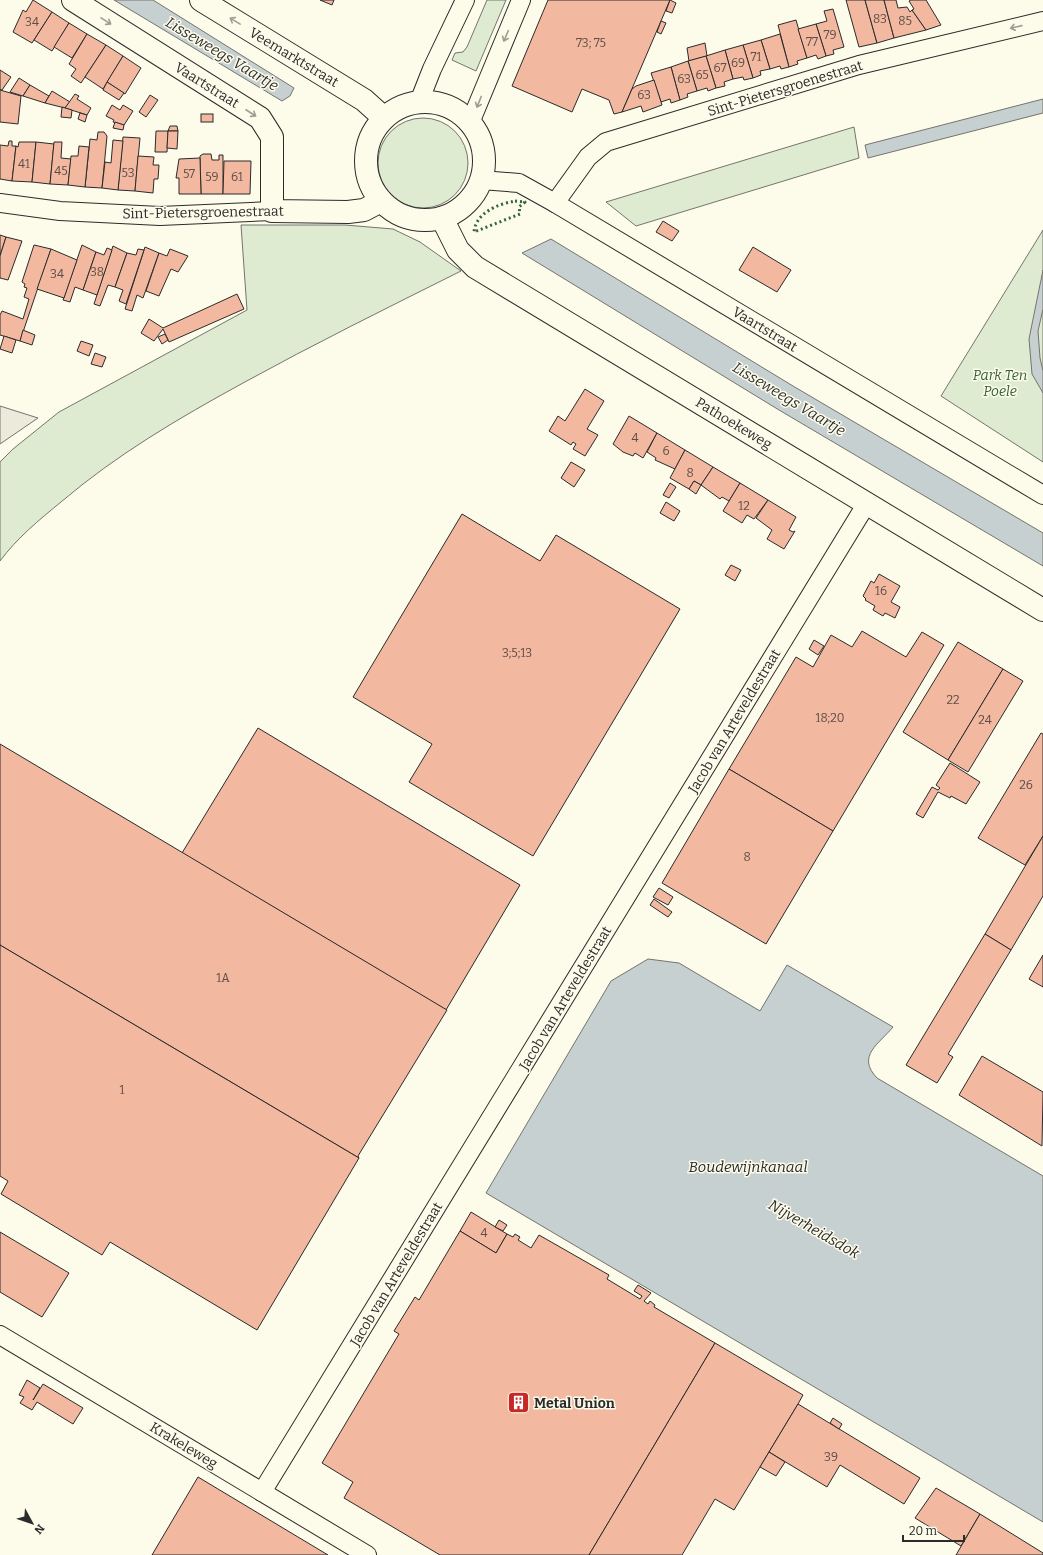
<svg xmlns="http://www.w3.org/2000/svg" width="1043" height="1555" font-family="Bitter,serif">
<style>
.green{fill:#deebd1;stroke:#74746e}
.parking{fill:#eceadb;stroke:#74746e}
.water{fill:#c7d0d0;stroke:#74746e}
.building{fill:#f2b8a0;stroke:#2b2b2b}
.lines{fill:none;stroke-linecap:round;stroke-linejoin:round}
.minor-casing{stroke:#2b2b2b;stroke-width:20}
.secondary-casing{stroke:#2b2b2b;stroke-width:24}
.minor{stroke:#fdfbea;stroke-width:18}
.secondary{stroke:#fdfbea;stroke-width:22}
.hedge{stroke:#34623c;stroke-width:3;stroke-dasharray:2 3;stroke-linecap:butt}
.oneway{stroke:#9e9d94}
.labels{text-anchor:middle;stroke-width:3;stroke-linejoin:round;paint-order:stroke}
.number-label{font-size:12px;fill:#5d4e48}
.street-label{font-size:14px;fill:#2b2b2b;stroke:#fdfbea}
.park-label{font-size:14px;font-style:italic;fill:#34623c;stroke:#fdfbea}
.poi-label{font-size:14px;font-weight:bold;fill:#2b2b2b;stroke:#fdfbea;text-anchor:start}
.water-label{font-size:15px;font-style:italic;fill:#2b2b2b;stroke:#fdfbea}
</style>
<rect width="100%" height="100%" fill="#fdfbea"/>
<g class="green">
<path d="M487 0H506L476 71 452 60 455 53 463 52 467 47Z"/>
<circle cx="423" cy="163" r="45"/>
<path d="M854 127 859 158 636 226 606 202Z"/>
<path d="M241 225H345L393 229 420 242 461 271C387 308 314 344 243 383 179 418 116 455 61 502 39 520 17 538 0 561V462L13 449 59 412 247 310Z"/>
<path d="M1043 230V462L941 396Z"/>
</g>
<path class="parking" d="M0 406 38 418 0 444Z"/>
<g class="water">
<path d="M114 0H153L294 88 290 96 282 101Z"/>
<path d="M1043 99V113L868 158 865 145Z"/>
<path d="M551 239 793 386 1043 533V566L779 410 522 253Z"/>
<path d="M1043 270V309L1038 331 1040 358 1043 371V393L1032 374 1029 339Z"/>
<path d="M648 959 679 963 760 1011 787 965 893 1027C879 1044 856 1056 877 1078L1043 1176V1522L486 1193 611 981Z"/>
</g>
<g class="building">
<path d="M33 0 52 12 32 43 13 32 23 10 26 12Z"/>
<path d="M320 0H334L332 5Z"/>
<path d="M548 0H670L622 112 614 114 609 100 582 89 572 112 512 86Z"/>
<path d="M670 0 676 3 672 13 666 11Z"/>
<path d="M846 0H865L877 43 859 47Z"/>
<path d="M865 0H884L894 38 877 43Z"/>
<path d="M884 0H896L898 8 907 7 910 12 912 10 926 30 894 38Z"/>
<path d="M911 0H926L941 25 926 30 912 10 914 9 909 1Z"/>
<path d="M833 9 844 47 833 50 834 54 826 56 816 24 827 21 824 11Z"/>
<path d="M52 12 69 23 52 51 34 40Z"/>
<path d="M796 20 807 58 797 61 798 64 789 67 778 25Z"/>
<path d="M661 21 666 23 661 34 657 32Z"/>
<path d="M69 23 87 34 72 58 54 47Z"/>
<path d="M816 24 826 56 818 59 816 55 807 58 798 29Z"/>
<path d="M87 34 106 45 81 83 71 76 76 69 69 64Z"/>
<path d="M780 34 789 67 781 69 780 66 770 69 761 40Z"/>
<path d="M761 40 770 69 760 71 761 75 753 78 743 45Z"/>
<path d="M705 43 707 56 689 61 687 48Z"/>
<path d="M106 45 123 56 103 89 85 77Z"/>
<path d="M743 45 753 78 744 80 743 77 733 79 725 50Z"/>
<path d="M725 50 733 79 724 82 725 86 716 88 706 56Z"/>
<path d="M123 56 141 68 125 94 107 82Z"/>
<path d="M706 56 716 88 708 91 707 88 697 91 688 61Z"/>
<path d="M688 61 697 91 687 94 688 97 680 100 671 67Z"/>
<path d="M671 67 680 100 671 103 670 99 661 102 651 73Z"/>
<path d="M0 70 11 77 2 90H0Z"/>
<path d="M19 78 30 85 23 96 10 92Z"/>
<path d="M654 80 662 105 643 112 641 106 622 112 632 89 636 86Z"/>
<path d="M107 82 124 93 119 100 103 90Z"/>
<path d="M30 85 49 96 45 103 23 96Z"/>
<path d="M0 90 21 96 18 124 0 122Z"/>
<path d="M52 91 70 102 65 108 45 103Z"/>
<path d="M75 94 79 96 77 99 91 108 87 115 65 108Z"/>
<path d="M150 95 158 100 146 117 139 112Z"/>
<path d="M112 105 120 110 123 105 133 111 124 125 113 122 114 120 106 116Z"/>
<path d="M62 107 72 110 71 118 61 117Z"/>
<path d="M80 113 87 115 85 122 78 119Z"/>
<rect x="201" y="114" width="12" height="8"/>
<path d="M115 122 124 125 123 130 113 128Z"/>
<path d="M170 126H177L178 131H168Z"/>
<path d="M156 131H168L167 152H155Z"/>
<path d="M168 131H178L177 149 167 148Z"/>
<path d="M98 132H104L107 136 102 188 85 187 90 139 97 140Z"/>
<path d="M123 137 140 138 135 191 118 190Z"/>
<path d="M113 140 123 141 118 190 102 188 105 162 111 163Z"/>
<path d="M9 141H12V146H16L12 181 0 179V145L8 146Z"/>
<path d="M19 142H36L32 182 12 181 16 146 18 147Z"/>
<path d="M36 142 54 144 50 184 32 182Z"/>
<path d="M54 142H62L61 158 71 159 68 185 50 184Z"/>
<path d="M79 146 89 147 85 187 68 185 71 156H78Z"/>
<path d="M203 154H211L212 160H219V155H223V194H201L200 156Z"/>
<path d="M138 156 154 157 153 165H159L158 179H154L153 193 135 191Z"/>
<path d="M200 158 201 194H179V178H176L179 159Z"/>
<path d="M224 161H251L250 194H223Z"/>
<path d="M663 221 679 231 672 241 656 232Z"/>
<path d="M0 235 6 237 0 256Z"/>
<path d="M6 237 22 241 8 280 0 278V256Z"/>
<path d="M34 245 51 249 20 341 0 335V315L2 311 23 319 29 299 24 297 27 288 24 287 25 284 22 282Z"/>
<path d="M82 245 96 252 83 290 75 287 70 302 63 300Z"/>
<path d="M113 246 127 253 115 287 108 285 100 306 94 304Z"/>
<path d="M145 247 159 253 143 298 137 295 132 311 125 309Z"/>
<path d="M753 247 791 270 777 292 739 270Z"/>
<path d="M107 248 112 250 97 295 83 290 96 252 104 255Z"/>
<path d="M51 249 77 260 64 298 37 289Z"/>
<path d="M138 249 144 250 126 304 119 301 123 290 115 287 127 253 136 255Z"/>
<path d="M170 249 188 256 178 272 171 269 159 296 146 291 159 253 167 256Z"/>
<path d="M237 294 244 309 169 342 163 329 154 341 141 333 149 319 163 328Z"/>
<path d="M23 330 35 335 32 345 20 341Z"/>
<path d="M165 334 168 340 162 344 158 337Z"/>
<path d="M4 336 16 340 12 353 0 349Z"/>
<path d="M81 341 93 345 89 356 77 351Z"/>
<path d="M95 353 106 357 102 367 91 364Z"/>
<path d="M585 389 604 401 587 429 598 435 585 456 573 449 576 444 573 442 571 445 549 431 558 416 565 421Z"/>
<path d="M629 416 657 433 643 458 635 453 633 456 623 452 613 444Z"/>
<path d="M657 433 685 450 675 469 655 460 656 458 647 452Z"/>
<path d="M685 450 713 467 701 485 694 481 689 489 670 478Z"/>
<path d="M571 462 585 470 574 487 561 478Z"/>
<path d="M713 467 740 483 729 501 722 497 720 499 701 485Z"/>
<path d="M694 481 701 485 696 494 689 489Z"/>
<path d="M670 483 676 487 669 498 663 495Z"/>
<path d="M740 483 768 500 754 519 747 515 742 523 723 511Z"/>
<path d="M768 500 796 517 789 530 793 532 795 531 784 549 767 539 772 530 756 518Z"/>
<path d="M666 502 680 511 674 521 660 513Z"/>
<path d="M462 514 540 561 556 535 680 609 533 856 409 782 432 744 353 697Z"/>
<path d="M731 565 741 570 735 581 725 575Z"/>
<path d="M879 574 900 586 891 602 900 607 895 618 885 613 883 616 873 610 875 606 865 600 866 599 863 596 871 581 874 583Z"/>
<path d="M862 631 906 657 922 632 944 645 833 831 729 769 796 657 813 667 831 635 852 647Z"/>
<path d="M814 640 824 646 818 655 809 649Z"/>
<path d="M958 642 1003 669 948 760 903 732Z"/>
<path d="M1003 669 1023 681 968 772 948 760Z"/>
<path d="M258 728 520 885 446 1010 182 853Z"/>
<path d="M1041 733 1043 734V836L1025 865 978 838Z"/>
<path d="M0 744 447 1010 358 1156 359 1158 0 945Z"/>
<path d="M950 763 980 782 966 804 951 796 950 798 938 792 923 818 916 814 932 787 938 790 940 788 936 785Z"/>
<path d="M729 769 833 831 766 944 662 883Z"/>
<path d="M1043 836V896L1011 950 985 934Z"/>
<path d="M659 888 673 897 668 905 653 897Z"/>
<path d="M654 899 672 912 668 917 650 905Z"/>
<path d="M985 934 1011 950 948 1054 953 1057 937 1083 906 1065Z"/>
<path d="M0 945 359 1158 257 1330 110 1242 102 1255 1 1194 8 1181 0 1176Z"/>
<path d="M1043 955V987L1029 979Z"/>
<path d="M982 1056 1043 1092 1042 1146 959 1095Z"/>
<path d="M471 1212 507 1234 496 1253 460 1231Z"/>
<path d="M499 1220 507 1225 503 1231 495 1227Z"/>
<path d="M460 1231 496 1253 507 1234 513 1237 515 1234 520 1237 518 1240 531 1248 539 1235 609 1275 607 1279 640 1299 642 1296 634 1291 638 1285 651 1293 644 1301 648 1304 650 1301 655 1305 654 1307 715 1343 589 1555H440L344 1498 353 1482 322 1463 399 1334 394 1331 415 1297 419 1300Z"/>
<path d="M0 1232 69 1273 42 1317 0 1292Z"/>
<path d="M715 1343 803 1395 798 1404 734 1510 715 1499 682 1555H589Z"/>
<path d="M27 1380 40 1388 33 1400 43 1384 83 1408 73 1424 37 1402 32 1410 20 1403 24 1397 19 1395Z"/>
<path d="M798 1404 920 1478 904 1504 840 1465 827 1487 769 1452Z"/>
<path d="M833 1418 842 1424 839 1429 830 1423Z"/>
<path d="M769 1452 785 1462 776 1476 760 1467Z"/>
<path d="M198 1477 328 1555H152Z"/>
<path d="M936 1488 980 1514 961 1546 915 1518Z"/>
<path d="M980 1514 1043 1553V1555H956Z"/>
</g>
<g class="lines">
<defs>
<g id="minor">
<path d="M419 102 432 69 465 0"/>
<path d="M470 123 521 0"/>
<path d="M481 180 519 183 555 203 1043 495"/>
<path d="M0 203 60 211 160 216 272 211"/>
<path d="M555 203 588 157 606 142 859 65 1043 21"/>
<path d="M0 1335 367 1555"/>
<path d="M262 1492 867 503"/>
</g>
<g id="secondary">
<path d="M73 0 260 118 272 137V211L348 212 364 210 381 201"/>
<path d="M201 0 364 100 384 118"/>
<circle cx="425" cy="161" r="59"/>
<path d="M442 218 458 250 475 267 1043 610"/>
</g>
</defs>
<use href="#minor" class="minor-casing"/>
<use href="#secondary" class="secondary-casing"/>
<use href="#minor" class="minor"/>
<use href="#secondary" class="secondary"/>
<path class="hedge" d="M515 201 525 202 519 207 520 214 474 232C476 212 499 204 515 201Z"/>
</g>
<defs><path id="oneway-shaft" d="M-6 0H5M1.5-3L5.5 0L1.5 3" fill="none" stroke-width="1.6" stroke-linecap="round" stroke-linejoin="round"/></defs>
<g class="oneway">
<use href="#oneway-shaft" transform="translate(106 21) rotate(32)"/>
<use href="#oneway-shaft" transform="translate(235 21) rotate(-149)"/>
<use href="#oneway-shaft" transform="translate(1016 27) rotate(167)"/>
<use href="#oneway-shaft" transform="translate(506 36) rotate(113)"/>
<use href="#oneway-shaft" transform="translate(479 102) rotate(112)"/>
<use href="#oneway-shaft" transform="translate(251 113) rotate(33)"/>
</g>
<defs>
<symbol id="building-square" viewBox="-11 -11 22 22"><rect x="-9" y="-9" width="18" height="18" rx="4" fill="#c62828" stroke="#fdfbea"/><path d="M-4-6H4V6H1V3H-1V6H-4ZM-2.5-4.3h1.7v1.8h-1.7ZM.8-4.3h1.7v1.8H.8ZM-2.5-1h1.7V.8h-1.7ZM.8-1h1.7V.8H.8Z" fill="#fff"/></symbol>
</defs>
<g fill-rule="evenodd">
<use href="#building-square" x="506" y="1390" width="25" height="25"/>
</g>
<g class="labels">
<g class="number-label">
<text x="880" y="23">83</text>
<text x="905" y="25">85</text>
<text x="32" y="26">34</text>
<text x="830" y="39">79</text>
<text x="812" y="46">77</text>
<text x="591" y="47">73; 75</text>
<text x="756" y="61">71</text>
<text x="738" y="67">69</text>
<text x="720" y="72">67</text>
<text x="702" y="79">65</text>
<text x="684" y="83">63</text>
<text x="644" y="99">63</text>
<text x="24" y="168">41</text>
<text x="61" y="175">45</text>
<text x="128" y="177">53</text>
<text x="189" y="178">57</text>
<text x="212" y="181">59</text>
<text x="237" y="181">61</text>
<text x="97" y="276">38</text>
<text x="57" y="278">34</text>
<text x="635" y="442">4</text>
<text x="666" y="455">6</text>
<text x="690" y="477">8</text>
<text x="744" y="510">12</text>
<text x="881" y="595">16</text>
<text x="517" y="657">3;5;13</text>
<text x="953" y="704">22</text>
<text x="830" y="722">18;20</text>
<text x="985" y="724">24</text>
<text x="1026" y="789">26</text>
<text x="747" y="861">8</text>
<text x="223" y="982">1A</text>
<text x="122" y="1094">1</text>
<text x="484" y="1237">4</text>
<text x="831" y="1461">39</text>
</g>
<g class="street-label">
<text transform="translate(294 57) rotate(31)" y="5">Veemarktstraat</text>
<text transform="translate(207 85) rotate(32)" y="5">Vaartstraat</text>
<text transform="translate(785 88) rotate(-17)" y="5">Sint-Pietersgroenestraat</text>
<text transform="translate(203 212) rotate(-1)" y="5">Sint-Pietersgroenestraat</text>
<text transform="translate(765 329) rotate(31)" y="5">Vaartstraat</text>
<text transform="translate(734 423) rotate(31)" y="5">Pathoekeweg</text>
<text transform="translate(734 721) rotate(-59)" y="5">Jacob van Arteveldestraat</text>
<text transform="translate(565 998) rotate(-59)" y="5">Jacob van Arteveldestraat</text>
<text transform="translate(396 1274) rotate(-59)" y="5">Jacob van Arteveldestraat</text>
<text transform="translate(184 1445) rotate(31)" y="5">Krakeleweg</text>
</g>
<g class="park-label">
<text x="1000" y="380">Park Ten<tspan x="1000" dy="16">Poele</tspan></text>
</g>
<g class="poi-label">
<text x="534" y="1408">Metal Union</text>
</g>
<g class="water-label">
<text transform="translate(222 54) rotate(31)" y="5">Lisseweegs Vaartje</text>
<text transform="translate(789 399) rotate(31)" y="5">Lisseweegs Vaartje</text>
<text x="748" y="1172">Boudewijnkanaal</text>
<text transform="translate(814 1229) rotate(30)" y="5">Nijverheidsdok</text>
</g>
</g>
<g transform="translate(32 1523) rotate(130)" stroke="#fdfbea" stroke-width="3" paint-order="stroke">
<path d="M0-3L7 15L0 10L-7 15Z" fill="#2b2b2b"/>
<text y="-6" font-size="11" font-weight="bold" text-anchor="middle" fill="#2b2b2b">N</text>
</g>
<path d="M903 1535v6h61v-6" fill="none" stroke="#2b2b2b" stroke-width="2"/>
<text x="909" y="1535" font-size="12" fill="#2b2b2b" stroke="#fdfbea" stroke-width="3" paint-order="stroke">20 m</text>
</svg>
